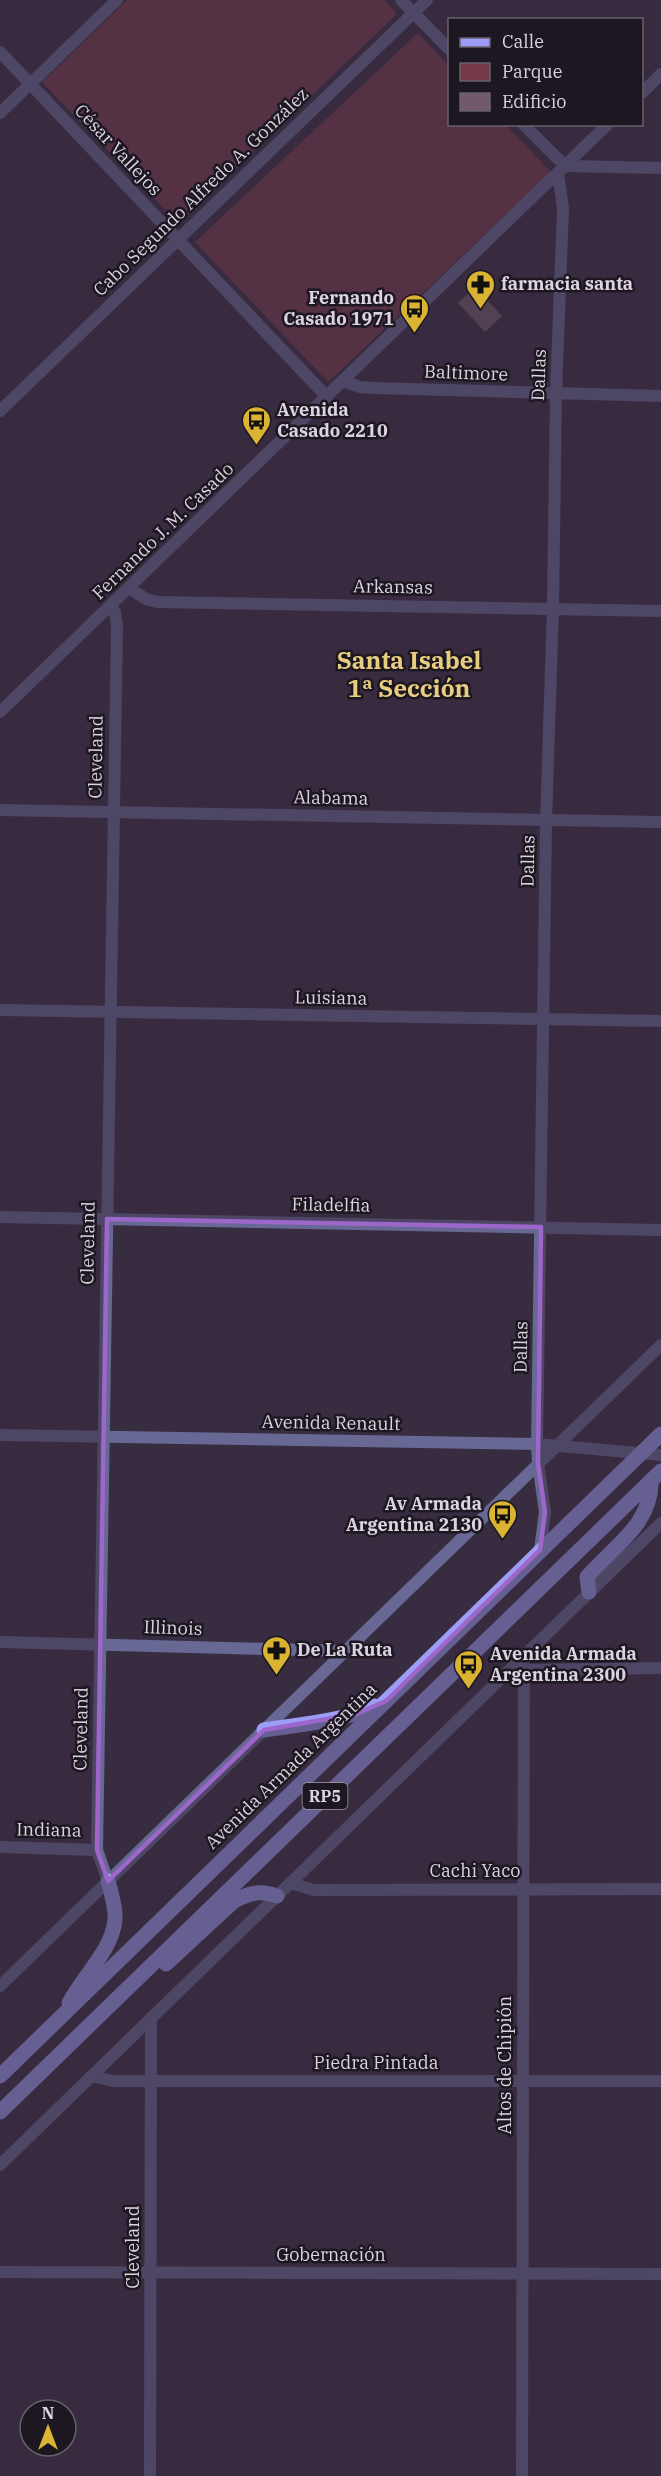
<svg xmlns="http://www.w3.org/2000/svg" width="661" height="2476" font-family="'IBM Plex Serif',serif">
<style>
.green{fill:#763947}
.building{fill:#725a6a}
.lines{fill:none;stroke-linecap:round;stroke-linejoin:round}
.minor{stroke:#676893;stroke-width:12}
.tertiary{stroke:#676893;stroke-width:12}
.primary{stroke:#9d9df5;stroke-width:15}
.marked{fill:none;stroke:#9d66cb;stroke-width:4.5;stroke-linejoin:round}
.labels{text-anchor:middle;stroke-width:5;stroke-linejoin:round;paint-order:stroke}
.shield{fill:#1c1720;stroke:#a29ba6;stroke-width:1.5}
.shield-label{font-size:16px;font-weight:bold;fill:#dbd3e0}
.street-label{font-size:18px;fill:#dbd3e0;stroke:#1c1720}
.poi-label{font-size:18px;font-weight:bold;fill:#dbd3e0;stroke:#1c1720;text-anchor:start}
.district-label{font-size:24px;font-weight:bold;fill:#e8cd81;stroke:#1c1720}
</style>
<rect width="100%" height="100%" fill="#382c40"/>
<g class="green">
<path d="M127 0H384L397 14 178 223 42 82Z"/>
<path d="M418 33 449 66 450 124 505 125 551 172 328 382 195 242Z"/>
</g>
<path class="building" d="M475 287 502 316 485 332 458 303Z"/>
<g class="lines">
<g class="minor">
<path d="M401 0 450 50"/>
<path d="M0 52 327 397"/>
<path d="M523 124 565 166 661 168"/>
<path d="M343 381 360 387 374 388 661 396"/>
<path d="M0 411 427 0"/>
<path d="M129 588 146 599 157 602 661 611"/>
<path d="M0 810 661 822"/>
<path d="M0 1010 661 1021"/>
<path d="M0 1217 661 1230"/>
<path d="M540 1550 545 1512 538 1463 537 1444 546 821 553 608 556 393 563 208 558 173"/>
<path d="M0 1642 345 1651"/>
<path d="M524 1670 661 1668"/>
<path d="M0 1847 97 1850"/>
<path d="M108 1881 97 1850 117 625 115 612 110 607"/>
<path d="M290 1883 314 1890 661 1889"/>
<path d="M0 1986 661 1345"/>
<path d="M91 2076 113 2081H661"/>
<path d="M0 2165 661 1523"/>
<path d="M0 2272 661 2274"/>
<path d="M150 2476 151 2018"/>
<path d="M522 2476 524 1655"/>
</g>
<g class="tertiary">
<path d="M642 93 661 74"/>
<path d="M0 113 117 0"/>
<path d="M0 712 608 124"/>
<path d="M0 1435 537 1444 661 1455"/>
</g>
<g class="primary">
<path d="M589 1592 587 1577C613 1547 652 1524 651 1481"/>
<path d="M264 1730C302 1724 340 1722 375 1706"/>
<path d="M166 1964 234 1901C250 1893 260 1890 277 1896"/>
<path d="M69 2003C83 1976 113 1949 115 1919 116 1907 111 1893 108 1881"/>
<path d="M0 2076 661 1434"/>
<path d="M0 2112 661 1471"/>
</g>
</g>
<path d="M0 0H661V2476H0ZM107 1219 541 1227 538 1463 545 1512 540 1550 386 1701 356 1714 264 1730 108 1881 97 1850Z" fill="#382c40" fill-opacity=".55" fill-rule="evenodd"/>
<path class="marked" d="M107 1219 541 1227 538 1463 545 1512 540 1550 386 1701 356 1714 264 1730 108 1881 97 1850Z"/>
<defs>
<symbol id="pharmacy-pin" viewBox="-11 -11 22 30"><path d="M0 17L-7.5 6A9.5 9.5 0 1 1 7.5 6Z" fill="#dab333" stroke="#1c1720"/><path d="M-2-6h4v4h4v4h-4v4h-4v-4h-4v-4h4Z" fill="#111"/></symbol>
<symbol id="bus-pin" viewBox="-11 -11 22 30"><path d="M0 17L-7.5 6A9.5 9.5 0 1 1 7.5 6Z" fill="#dab333" stroke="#1c1720"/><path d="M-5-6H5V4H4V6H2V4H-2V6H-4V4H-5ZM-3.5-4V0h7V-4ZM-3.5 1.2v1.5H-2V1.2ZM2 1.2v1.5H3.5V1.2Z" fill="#111"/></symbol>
</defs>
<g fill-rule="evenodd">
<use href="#pharmacy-pin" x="464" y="268" width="33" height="45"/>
<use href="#bus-pin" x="398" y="292" width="33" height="45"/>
<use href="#bus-pin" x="240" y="404" width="33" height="45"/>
<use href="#bus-pin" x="486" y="1498" width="33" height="45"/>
<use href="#pharmacy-pin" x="260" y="1634" width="33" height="45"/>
<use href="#bus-pin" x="452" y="1648" width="33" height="45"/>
</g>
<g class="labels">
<rect class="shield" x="302.5" y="1783" width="45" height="26" rx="4.5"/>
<g class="shield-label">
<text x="325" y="1802">RP5</text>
</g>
<g class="street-label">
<text transform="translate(118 150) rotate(47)" y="6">César Vallejos</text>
<text transform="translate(201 192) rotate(-44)" y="6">Cabo Segundo Alfredo A. González</text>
<text transform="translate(466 373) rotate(2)" y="6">Baltimore</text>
<text transform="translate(539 375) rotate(-88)" y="6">Dallas</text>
<text transform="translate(163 531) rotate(-44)" y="6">Fernando J. M. Casado</text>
<text transform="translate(393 587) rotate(1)" y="6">Arkansas</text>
<text transform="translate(96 757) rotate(-89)" y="6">Cleveland</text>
<text transform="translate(331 798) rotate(1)" y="6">Alabama</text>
<text transform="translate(528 861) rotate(-89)" y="6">Dallas</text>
<text transform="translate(331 998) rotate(1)" y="6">Luisiana</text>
<text transform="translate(331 1205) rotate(1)" y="6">Filadelfia</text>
<text transform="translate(88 1243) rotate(-89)" y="6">Cleveland</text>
<text transform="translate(521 1347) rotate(-89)" y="6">Dallas</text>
<text transform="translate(331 1423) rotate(1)" y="6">Avenida Renault</text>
<text transform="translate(173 1628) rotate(2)" y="6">Illinois</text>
<text transform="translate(81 1729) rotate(-89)" y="6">Cleveland</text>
<text transform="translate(291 1766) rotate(-44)" y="6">Avenida Armada Argentina</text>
<text transform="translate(49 1830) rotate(1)" y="6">Indiana</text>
<text x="475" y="1877">Cachi Yaco</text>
<text x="376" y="2069">Piedra Pintada</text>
<text transform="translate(505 2065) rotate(-90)" y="6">Altos de Chipión</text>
<text transform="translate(133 2247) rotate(-90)" y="6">Cleveland</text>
<text x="331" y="2261">Gobernación</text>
</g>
<g class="poi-label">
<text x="501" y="290">farmacia santa</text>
<text x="394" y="304" text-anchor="end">Fernando<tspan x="394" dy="21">Casado 1971</tspan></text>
<text x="277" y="416">Avenida<tspan x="277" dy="21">Casado 2210</tspan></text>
<text x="482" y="1510" text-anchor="end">Av Armada<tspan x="482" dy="21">Argentina 2130</tspan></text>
<text x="297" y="1656">De La Ruta</text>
<text x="490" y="1660">Avenida Armada<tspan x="490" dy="21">Argentina 2300</tspan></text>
</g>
<g class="district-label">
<text x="409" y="669">Santa Isabel<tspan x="409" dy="28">1ª Sección</tspan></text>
</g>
</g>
<rect x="448" y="18" width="195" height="108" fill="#1c1720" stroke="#68626d" stroke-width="1.5"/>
<rect x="460" y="38" width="30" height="9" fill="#9d9df5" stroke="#68626d" stroke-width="1.5"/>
<text x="502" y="48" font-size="18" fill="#dbd3e0">Calle</text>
<rect x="460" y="63" width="30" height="18" fill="#763947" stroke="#68626d" stroke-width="1.5"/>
<text x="502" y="78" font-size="18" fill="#dbd3e0">Parque</text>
<rect x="460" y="93" width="30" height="18" fill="#725a6a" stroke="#68626d" stroke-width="1.5"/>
<text x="502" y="108" font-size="18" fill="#dbd3e0">Edificio</text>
<g transform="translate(48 2428)"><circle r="28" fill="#1c1720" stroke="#68626d" stroke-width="1.5"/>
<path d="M0-4.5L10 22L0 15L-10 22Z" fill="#dab333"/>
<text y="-9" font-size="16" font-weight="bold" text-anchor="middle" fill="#dbd3e0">N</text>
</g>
</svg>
